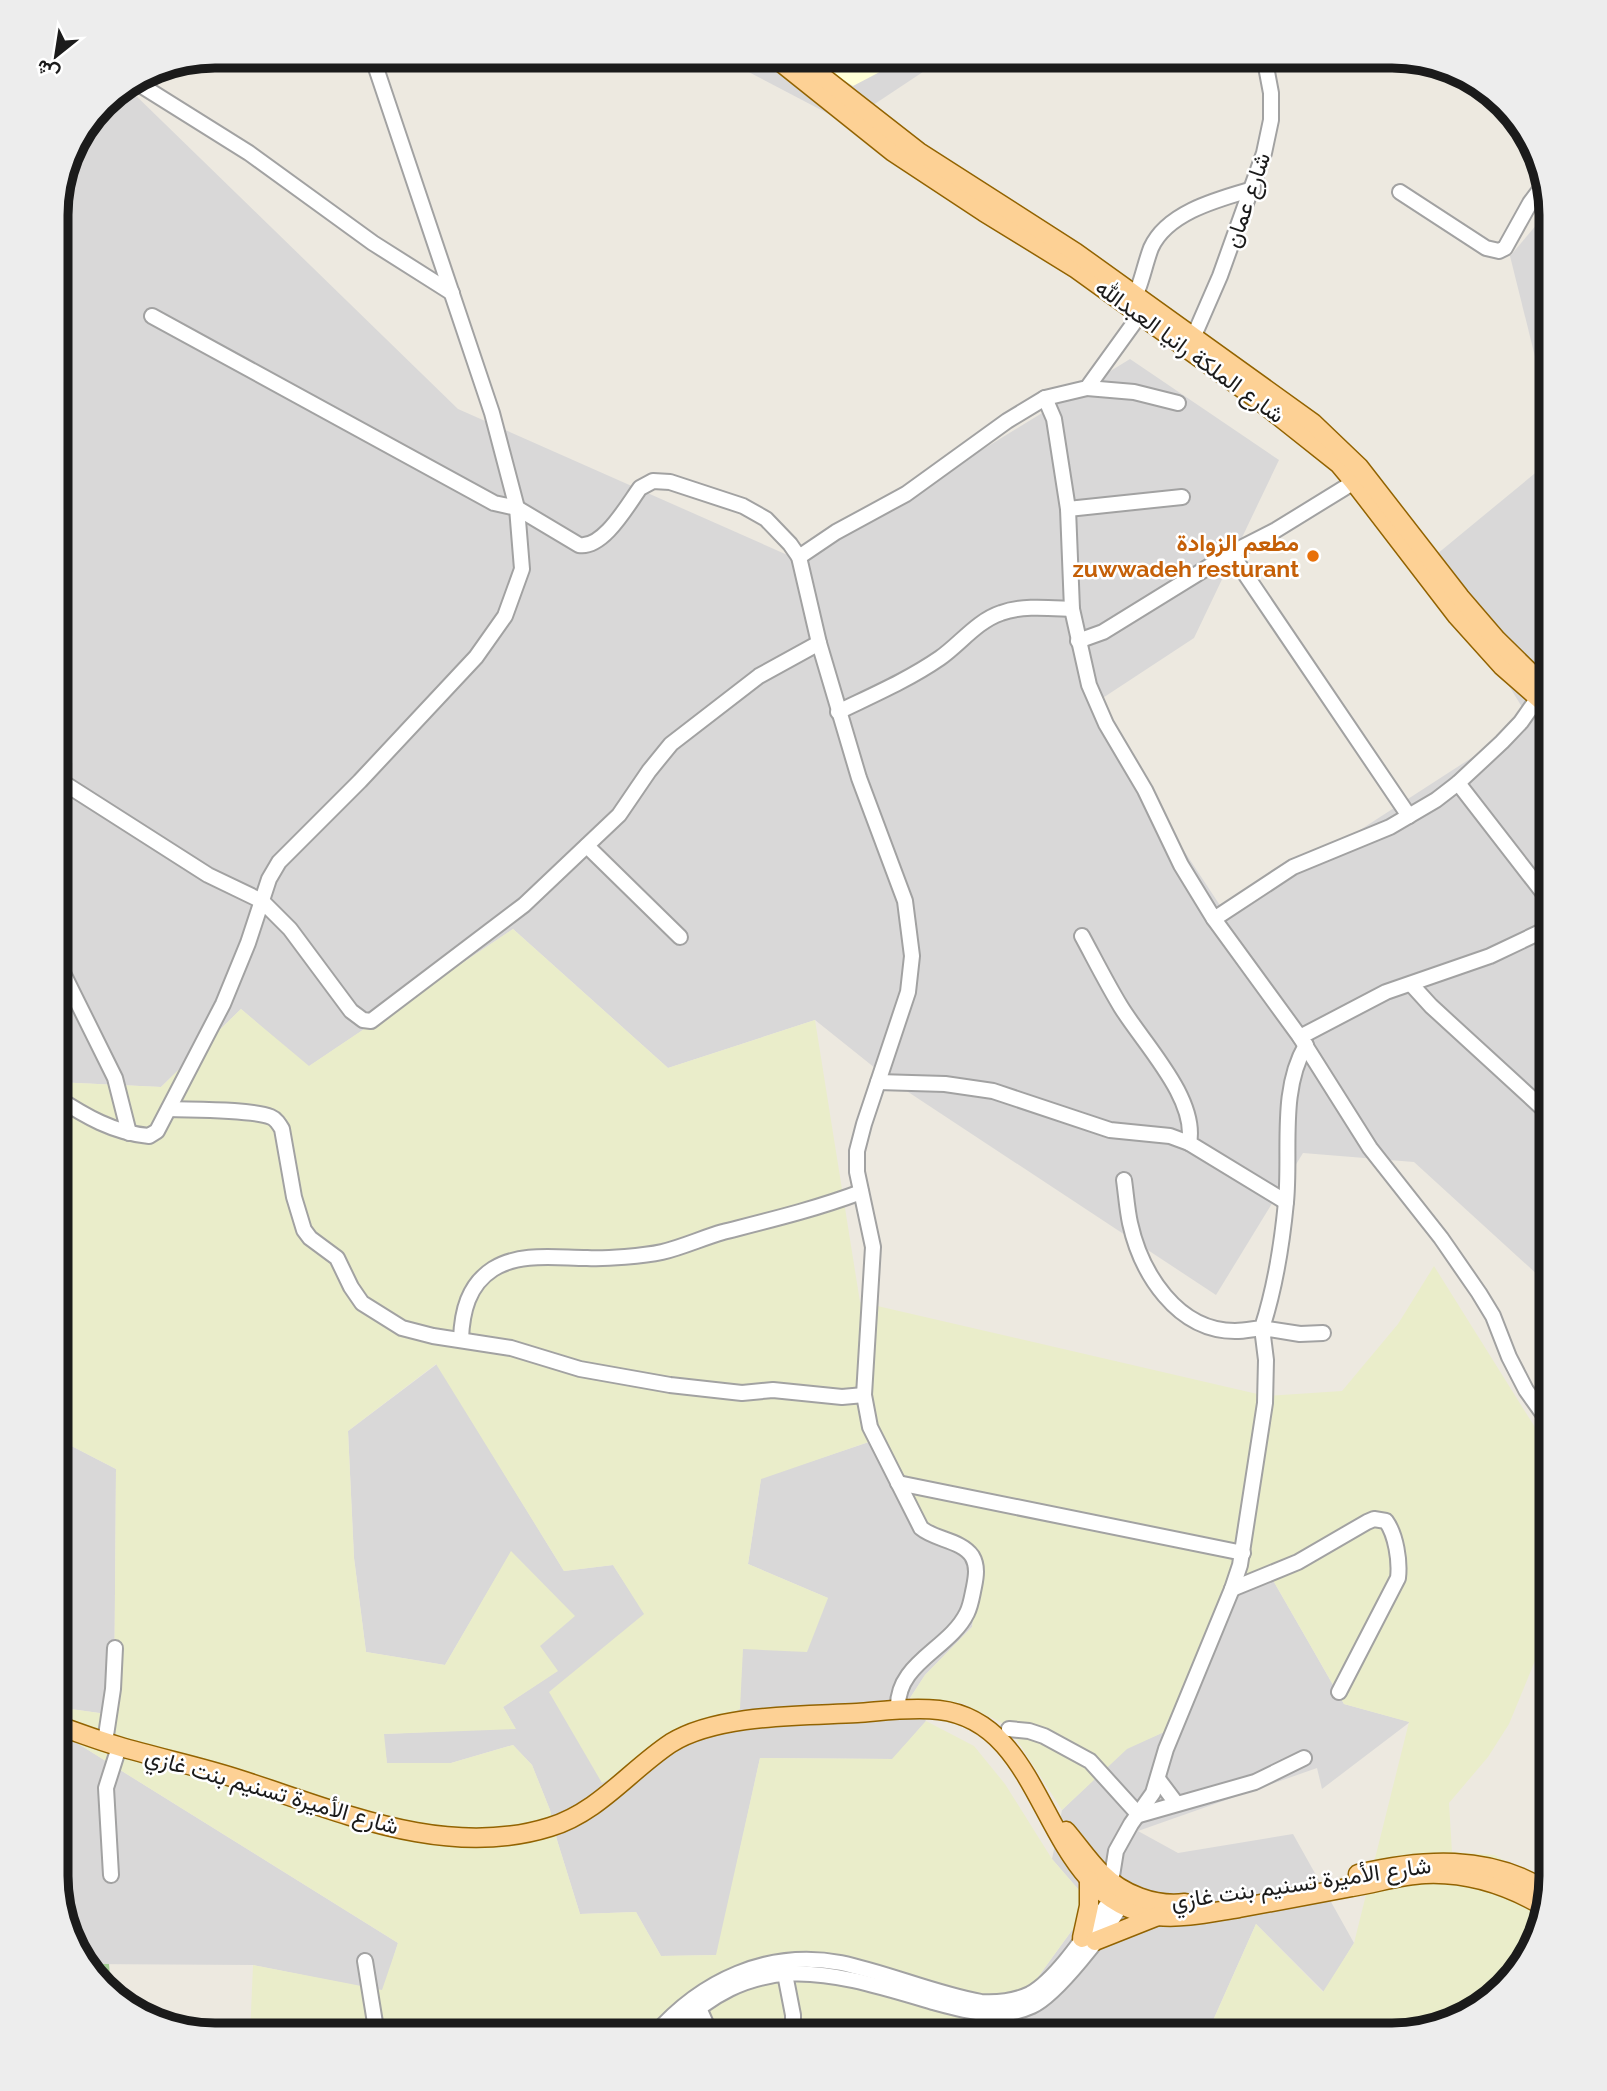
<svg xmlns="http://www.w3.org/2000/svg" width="1607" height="2091" font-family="Raleway,Vazirmatn,sans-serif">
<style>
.residential{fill:#d9d8d8}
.education{fill:#ffffd7}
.farmland{fill:#eaedca}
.forest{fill:#a4cd94}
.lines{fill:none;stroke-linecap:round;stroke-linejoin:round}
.minor-casing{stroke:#a2a2a2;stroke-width:18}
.major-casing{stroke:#926300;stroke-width:21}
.minor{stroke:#fff;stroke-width:14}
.major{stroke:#fdd195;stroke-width:18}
.food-dot{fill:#e8710a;stroke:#fff;stroke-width:2.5}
.labels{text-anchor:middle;stroke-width:5;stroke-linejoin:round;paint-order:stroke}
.street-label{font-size:23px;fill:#1b1b1b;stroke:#fff}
.food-label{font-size:23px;font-weight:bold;fill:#c56008;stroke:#fff;text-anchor:end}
.rim{fill:none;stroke:#1b1b1b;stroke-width:9}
</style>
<rect width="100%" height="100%" fill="#ede9e0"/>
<g class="residential">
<path d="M718 56H947L846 123Z"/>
<path d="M126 86 458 409 801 561 1130 359 1279 460 1194 638 1089 707 1227 916 1530 720 1431 559 1551 460V1287L1414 1162 1303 1153 1216 1295 890 1080 815 1020 668 1068 513 929 308 1067 241 1009 161 1087 56 1082V204L73 144 110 96Z"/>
<path d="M1549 210 1551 215V421L1510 256Z"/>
<path d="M437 1364 564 1571 613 1565 645 1614 743 1648 828 1598 748 1564 761 1478 881 1438 981 1566 972 1627 925 1675 910 1698 926 1721 893 1759 760 1758 717 1955 661 1956 636 1912 580 1914 557 1840 550 1810 532 1765 513 1745 451 1763 387 1764 383 1734 515 1728 503 1707 557 1671 539 1646 511 1552 445 1665 366 1652 354 1558 348 1431Z"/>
<path d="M56 1438 116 1469 114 1715 56 1707Z"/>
<path d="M1270 1575 1344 1704 1410 1722 1322 1789 1317 1768 1138 1831 1178 1853 1293 1834 1354 1943 1324 1992 1256 1924 1211 2025 1198 2035H1144L1135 2031 1132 2035H1009L1033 1984 1091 1904 1052 1859 1062 1810 1127 1748 1173 1728 1226 1593Z"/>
<path d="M56 1730 398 1943 383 1991 253 1965 83 1964 56 1876Z"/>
</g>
<path class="education" d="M804 56H894L895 64 853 86Z"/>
<path class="farmland" d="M513 929 668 1068 815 1020 860 1302 1266 1396 1342 1391 1398 1324 1434 1266 1551 1453V1622L1509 1724 1488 1757 1449 1803 1452 1852 1494 1855 1549 1883 1530 1955 1480 2008 1392 2035H1218L1211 2025 1256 1924 1323 1992 1354 1943 1409 1722 1344 1704 1270 1575 1226 1593 1173 1728 1127 1749 1062 1810 1008 1726 962 1703 910 1698 925 1675 972 1627 981 1566 925 1529 880 1438 761 1479 748 1564 828 1598 807 1652 743 1649 740 1709 602 1783 549 1692 644 1614 613 1565 564 1571 436 1364 348 1431 354 1558 366 1652 445 1665 511 1551 575 1616 540 1646 558 1671 503 1707 516 1729 384 1734 387 1763H451L513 1745 532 1765 550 1810 557 1840 580 1914 636 1912 661 1956 716 1955 760 1758 892 1759 926 1721 974 1746 1005 1784 1052 1859 1091 1904 1033 1984 990 2035H593L577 2023 562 2035H250L253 1965 382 1990 398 1943 56 1730V1707L114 1715 116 1469 56 1438V1082L161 1087 241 1009 309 1066Z"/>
<path class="forest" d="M83 1964H109L111 1990Z"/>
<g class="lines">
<defs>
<g id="minor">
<path d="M134 81 249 153 373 243 452 293"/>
<path d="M1502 107 1530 146"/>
<path d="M1400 192 1486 248 1499 251 1505 248 1530 203 1542 187"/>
<path d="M1138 289C1143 276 1146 261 1151 248 1167 212 1219 199 1253 189"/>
<path d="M152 316 494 503 517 508 579 545C603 549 627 506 640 488L653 481 670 482 743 506 766 519 790 544 799 557 819 643 859 778 905 901 912 956 908 992 864 1124 857 1151V1172L873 1247 864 1395 870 1427 921 1528C935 1540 961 1540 972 1556 978 1566 976 1577 974 1587 972 1596 971 1605 967 1613 949 1650 895 1663 898 1710"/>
<path d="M1193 338 1220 276 1264 153 1271 120V93L1264 56"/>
<path d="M1087 388 1134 392 1178 403"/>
<path d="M1045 398 1054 419 1068 509 1072 609 1089 685 1106 724 1145 790 1181 865 1214 919 1300 1037 1370 1148 1441 1238 1479 1293 1493 1316 1509 1357 1526 1390 1551 1425"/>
<path d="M1068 509 1182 497"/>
<path d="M1231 553 1409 816"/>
<path d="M799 557 836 532 906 494 1007 421 1045 398 1087 388 1139 316"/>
<path d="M1078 641 1103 632 1231 553 1276 530 1354 482"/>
<path d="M838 712C873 695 908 680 940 658 960 644 977 621 1001 613 1023 605 1049 608 1072 609"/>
<path d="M56 778 208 875 262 901 290 929 351 1011 363 1020 371 1021 524 905 619 815 649 771 671 744 759 676 819 643"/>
<path d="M1458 783 1551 903"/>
<path d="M587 846 680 937"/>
<path d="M1214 919 1293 867 1390 827 1436 800 1458 783 1502 742 1521 722 1551 679"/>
<path d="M1082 936C1095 960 1107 984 1121 1007 1143 1043 1198 1099 1189 1143L1286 1202"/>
<path d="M56 959 115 1078 129 1133"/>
<path d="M1411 984 1431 1006 1551 1116"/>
<path d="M1300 1037 1386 992 1490 956 1551 927"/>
<path d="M878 1082 945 1084 993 1091 1110 1130 1170 1136 1189 1143"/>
<path d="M56 1097C85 1116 114 1133 149 1136L157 1131 223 1004 248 943 269 879 279 862 360 781 476 657 505 616 522 569 517 508 492 413 372 56"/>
<path d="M169 1109C193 1110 251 1109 271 1117 276 1119 279 1124 282 1129L294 1197 304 1230 310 1238 337 1258 351 1287 362 1303 402 1328 433 1336 511 1348 580 1369 670 1385 742 1393 773 1390 842 1397 864 1395"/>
<path d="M1124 1180C1126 1194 1127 1209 1130 1223 1141 1273 1177 1331 1235 1331 1244 1331 1253 1329 1262 1328 1275 1288 1282 1244 1286 1202 1291 1151 1279 1091 1306 1045"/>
<path d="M1551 1243 1547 1225 1551 1211"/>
<path d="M461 1339C462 1312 468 1285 493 1269 520 1252 557 1258 587 1258 606 1259 644 1256 662 1252 683 1247 702 1238 723 1232 770 1220 816 1209 861 1192"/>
<path d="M898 1483 1243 1553"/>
<path d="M1232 1589 1298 1562 1367 1522 1374 1519 1386 1521C1396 1535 1400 1561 1398 1578L1339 1692"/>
<path d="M1009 1729 1029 1731 1044 1736 1090 1761 1139 1815 1255 1782 1304 1758"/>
<path d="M105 1742 113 1689 115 1648"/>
<path d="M1158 1779 1176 1803"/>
<path d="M111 1875 106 1788 119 1747"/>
<path d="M365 1961 377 2035"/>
<path d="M785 1974 793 2015V2035"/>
<path d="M699 2008 711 2035"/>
<path d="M654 2035C701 1981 768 1949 841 1963 888 1973 933 1993 981 2002 998 2003 1015 2001 1030 1994 1059 1978 1092 1925 1112 1898L1119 1894"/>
<path d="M669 2035C755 1946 828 1971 933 2002 966 2011 1000 2021 1032 2006 1058 1994 1106 1930 1122 1904L1120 1890 1111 1882 1116 1851 1131 1824 1153 1793 1166 1749 1232 1589 1240 1565 1265 1403 1266 1360 1262 1328 1300 1334 1323 1333"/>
</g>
<g id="major">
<path d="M773 56 893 152 984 212 1075 268 1261 402 1339 464 1354 482 1457 616 1502 666 1551 709"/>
<path d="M796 56 919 152 1075 252 1313 423 1359 467 1460 597 1497 640 1551 693"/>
<path d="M56 1725C77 1732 97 1740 118 1746 158 1758 198 1766 238 1779 336 1810 445 1860 550 1827 599 1812 630 1770 671 1743 718 1714 801 1716 857 1713 884 1711 912 1707 939 1710 1053 1723 1038 1899 1157 1916 1183 1919 1213 1912 1239 1908 1277 1901 1315 1894 1352 1887 1377 1883 1401 1875 1425 1874 1468 1872 1507 1885 1543 1906"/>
<path d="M1066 1831C1078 1845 1088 1860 1101 1873 1122 1894 1155 1907 1185 1903"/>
<path d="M1358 1874C1422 1859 1488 1854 1547 1891"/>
<path d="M1082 1938 1089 1906V1880"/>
<path d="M1095 1941 1158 1916"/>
</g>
</defs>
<use href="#minor" class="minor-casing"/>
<use href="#major" class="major-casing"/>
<use href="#minor" class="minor"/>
<use href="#major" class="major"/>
</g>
<circle class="food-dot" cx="1313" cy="556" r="7"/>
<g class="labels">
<g class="street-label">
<text transform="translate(1247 200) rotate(-71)" y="8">شارع عمان</text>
<text transform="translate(1190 351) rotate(36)" y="8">شارع الملكة رانيا العبدالله</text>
<text transform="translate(272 1791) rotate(16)" y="8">شارع الأميرة تسنيم بنت غازي</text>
<text transform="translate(1301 1883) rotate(-8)" y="8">شارع الأميرة تسنيم بنت غازي</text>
</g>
<g class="food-label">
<text x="1299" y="551">مطعم الزوادة<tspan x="1299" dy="26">zuwwadeh resturant</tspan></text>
</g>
</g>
<path d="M0 0H1607V2091H0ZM215 68H1392A147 147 0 0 1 1539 215V1876A147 147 0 0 1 1392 2023H215A147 147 0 0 1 68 1876V215A147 147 0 0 1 215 68Z" fill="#ededed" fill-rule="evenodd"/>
<path class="rim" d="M215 68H1392A147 147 0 0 1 1539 215V1876A147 147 0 0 1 1392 2023H215A147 147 0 0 1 68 1876V215A147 147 0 0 1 215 68Z"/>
<g transform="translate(56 56) rotate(210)" stroke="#ffffff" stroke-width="5" paint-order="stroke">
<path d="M0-5L12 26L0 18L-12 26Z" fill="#1b1b1b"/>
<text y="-10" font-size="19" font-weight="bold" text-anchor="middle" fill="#1b1b1b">ش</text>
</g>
</svg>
